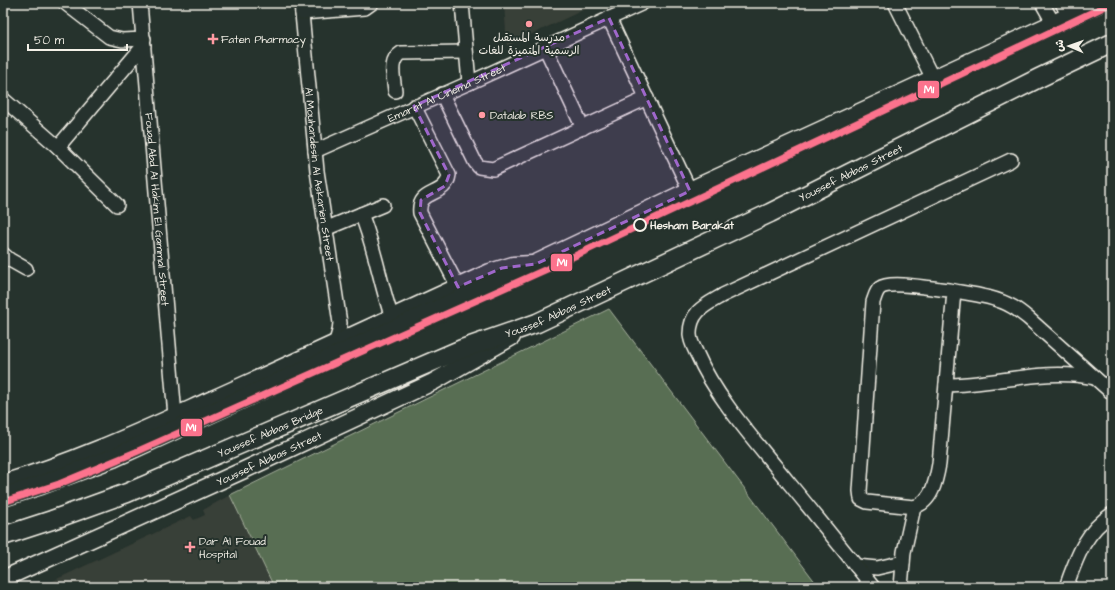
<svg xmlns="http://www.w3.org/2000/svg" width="1115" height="590" font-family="'Architects Daughter','Playpen Sans Arabic',sans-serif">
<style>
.built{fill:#393f37}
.green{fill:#586e52;stroke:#a6b09d}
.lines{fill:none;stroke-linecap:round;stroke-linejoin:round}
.minor-casing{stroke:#f4f1e8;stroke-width:16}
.tertiary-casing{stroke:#f4f1e8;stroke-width:19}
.secondary-casing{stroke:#f4f1e8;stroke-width:21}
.minor{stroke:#26332d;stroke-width:13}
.tertiary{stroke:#26332d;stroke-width:16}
.secondary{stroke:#26332d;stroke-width:18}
.metro-1-casing{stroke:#26332d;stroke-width:10}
.metro-1{stroke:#fc738d;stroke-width:7}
.marked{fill:#9f67cb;fill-opacity:0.2;stroke:#9f67cb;stroke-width:3;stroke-dasharray:8 5;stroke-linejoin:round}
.poi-dot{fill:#ff9aa2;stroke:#26332d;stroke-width:1.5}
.stop-dot{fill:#26332d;stroke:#f4f1e8;stroke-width:2}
.labels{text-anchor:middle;stroke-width:4;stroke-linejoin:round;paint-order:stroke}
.poi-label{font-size:11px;fill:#f4f1e8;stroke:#26332d;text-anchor:start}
.street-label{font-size:11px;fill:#f4f1e8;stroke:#26332d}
.stop-label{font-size:11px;font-weight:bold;fill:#f4f1e8;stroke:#26332d;text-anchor:start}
.line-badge{stroke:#26332d;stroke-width:1.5}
.badge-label{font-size:11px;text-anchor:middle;font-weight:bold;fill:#fff}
</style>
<rect width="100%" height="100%" fill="#26332d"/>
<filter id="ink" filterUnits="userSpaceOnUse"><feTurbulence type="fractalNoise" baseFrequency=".025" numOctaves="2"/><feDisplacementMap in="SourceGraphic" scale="8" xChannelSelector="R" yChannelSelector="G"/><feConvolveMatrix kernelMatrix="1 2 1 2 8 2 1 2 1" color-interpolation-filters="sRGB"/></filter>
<g filter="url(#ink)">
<g class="built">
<path d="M504 3H598L507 46Z"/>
<path d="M230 495 274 587H40L191 516 194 520 205 515 203 510Z"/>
</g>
<path class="green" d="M609 309 819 587H274L230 495Z"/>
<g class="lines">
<defs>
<g id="minor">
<path d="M65 3 109 37 122 40 144 39"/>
<path id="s1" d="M140 3 175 416"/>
<path id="s2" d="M301 3 317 171 340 323 339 331 335 345"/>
<path d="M462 3 469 83"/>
<path d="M895 3 933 79"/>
<path d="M1042 3 1054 24"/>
<path d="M1062 3 1069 17"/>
<path d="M302 13 365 8 372 3"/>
<path d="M609 18 690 191"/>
<path d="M545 47 583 128"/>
<path d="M395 91C394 78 388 61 401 53L466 52"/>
<path d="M442 94 475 162 479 167 493 169 647 98"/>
<path d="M3 99 58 147 117 205"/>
<path d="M414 106 449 175C446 198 417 188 420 213L458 287"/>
<path d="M58 147 144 45"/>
<path id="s3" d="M315 151 469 83 643 3"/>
<path d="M361 214C375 247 380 283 392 318"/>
<path d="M325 229 383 205"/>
<path d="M3 254 10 260 26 269"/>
<path d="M954 291 939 464C936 481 932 502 914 507L867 502 861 499 860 491 873 302C875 297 876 291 880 288 890 280 935 289 949 290 971 294 994 296 1013 307 1018 310 1023 314 1028 318L1112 393"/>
<path d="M946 385C997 385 1043 367 1095 378"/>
<path d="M856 566 877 568 903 562"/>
<path d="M873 587C845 552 817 517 789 483 758 444 717 400 697 354 694 348 690 341 690 334 690 311 706 305 723 295L1011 160"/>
<path d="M901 587 904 552 914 507"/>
<path d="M1066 587C1077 557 1085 532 1112 514"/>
</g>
<g id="tertiary">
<path d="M3 483C74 462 141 431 208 401 302 359 396 315 490 272L513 265 532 264"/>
<path id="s4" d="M3 579 244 470 433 382 512 337"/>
</g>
<g id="secondary">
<path d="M3 497 41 485 113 458 536 264 690 191 1099 3"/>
<path id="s5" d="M3 536 52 520 127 493 462 349 537 323 770 213 1039 78 1112 43"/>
</g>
</defs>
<use href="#minor" class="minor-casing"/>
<use href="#tertiary" class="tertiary-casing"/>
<use href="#secondary" class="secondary-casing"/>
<use href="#minor" class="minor"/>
<use href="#tertiary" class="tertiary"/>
<use href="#secondary" class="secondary"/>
<defs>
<path id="metro-1" d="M3 502 59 484 136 452 547 269 1112 3"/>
</defs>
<use href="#metro-1" class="metro-1-casing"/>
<use href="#metro-1" class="metro-1"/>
</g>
</g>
<path class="marked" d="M609 18 690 191 536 264 502 268 458 287 420 213 421 200 445 186 449 175 414 106Z"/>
<g class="poi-dot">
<circle cx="529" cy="24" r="4"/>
<path d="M211 33h4v4h4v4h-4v4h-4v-4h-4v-4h4z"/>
<circle cx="482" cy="115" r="4"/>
<path d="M188 541h4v4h4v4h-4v4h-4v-4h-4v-4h4z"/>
</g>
<circle class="stop-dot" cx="640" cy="225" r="6"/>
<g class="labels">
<g class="poi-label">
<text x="529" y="41" text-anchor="middle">مدرسة المستقبل<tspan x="529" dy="13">الرسمية المتميزة للغات</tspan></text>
<text x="221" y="43">Faten Pharmacy</text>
<text x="490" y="119">Datalab RBS</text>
<text x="199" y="545">Dar Al Fouad<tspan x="199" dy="13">Hospital</tspan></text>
</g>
<g class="street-label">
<text dy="4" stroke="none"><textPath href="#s3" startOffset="144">Emarat Al Cinema Street</textPath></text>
<text dy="4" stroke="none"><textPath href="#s5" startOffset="923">Youssef Abbas Street</textPath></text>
<text dy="4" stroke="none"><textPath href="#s2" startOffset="172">Al Mouhandesin Al Askarien Street</textPath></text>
<text dy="4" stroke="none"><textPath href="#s1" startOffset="207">Fouad Abd Al Hakim El Gammal Street</textPath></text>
<text dy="4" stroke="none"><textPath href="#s5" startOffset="599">Youssef Abbas Street</textPath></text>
<text dy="4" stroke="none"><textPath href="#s5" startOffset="287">Youssef Abbas Bridge</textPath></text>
<text dy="4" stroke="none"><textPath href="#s4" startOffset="292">Youssef Abbas Street</textPath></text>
</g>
<g class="stop-label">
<text x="650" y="229">Hesham Barakat</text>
</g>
</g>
<g class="line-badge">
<rect x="917" y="80" width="23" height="19" rx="4" fill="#fc738d"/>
<rect x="550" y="253" width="23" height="19" rx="4" fill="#fc738d"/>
<rect x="180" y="418" width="23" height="19" rx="4" fill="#fc738d"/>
</g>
<g class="badge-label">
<text x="929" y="93">M1</text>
<text x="562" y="266">M1</text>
<text x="191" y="431">M1</text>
</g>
<rect width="1115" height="590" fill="none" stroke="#26332d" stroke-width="16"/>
<rect x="8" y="8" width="1099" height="574" fill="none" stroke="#f4f1e8" stroke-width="1.5" filter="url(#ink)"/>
<g transform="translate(1069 46) rotate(272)" stroke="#26332d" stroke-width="3" paint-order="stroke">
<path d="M0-3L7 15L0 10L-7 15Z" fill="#f4f1e8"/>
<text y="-6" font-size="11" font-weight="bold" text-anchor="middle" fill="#f4f1e8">ش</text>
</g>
<path d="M28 44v6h99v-6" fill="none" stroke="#f4f1e8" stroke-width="2"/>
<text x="34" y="44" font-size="12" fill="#f4f1e8" stroke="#26332d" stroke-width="3" paint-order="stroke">50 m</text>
</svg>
